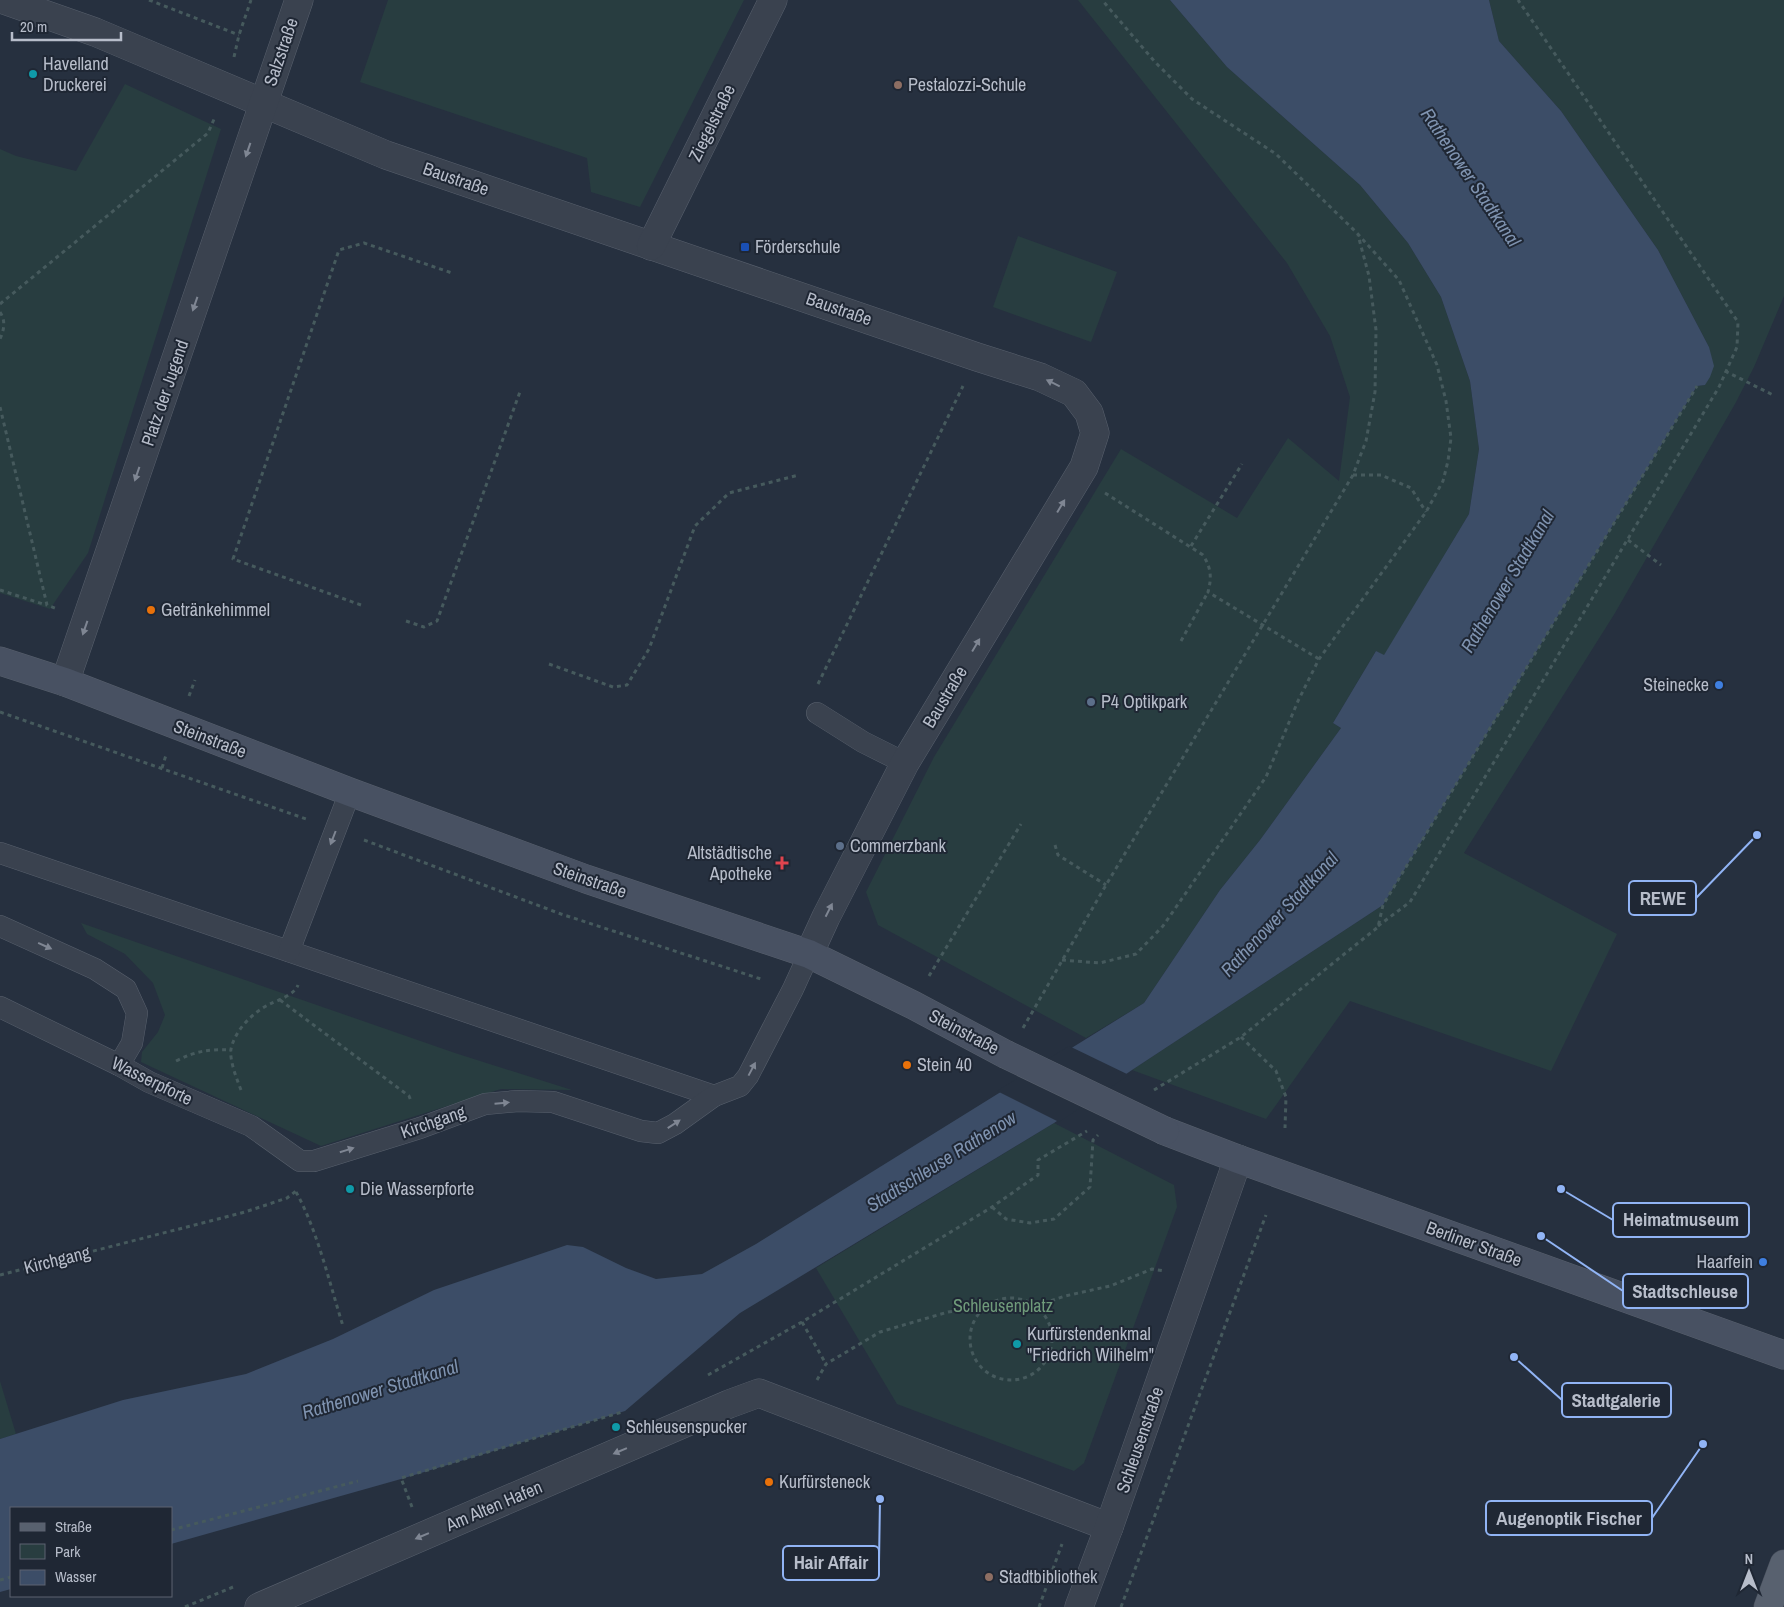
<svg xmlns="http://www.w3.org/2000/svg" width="1784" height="1607" font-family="'Archivo Narrow',sans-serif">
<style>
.green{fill:#283d40}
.water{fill:#3c4d67}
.pier{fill:#26303f}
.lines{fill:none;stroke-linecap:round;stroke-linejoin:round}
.service-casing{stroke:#58606d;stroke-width:22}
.minor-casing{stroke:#58606d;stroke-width:29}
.secondary-casing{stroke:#58606d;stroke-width:29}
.primary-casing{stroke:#444b58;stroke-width:29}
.path{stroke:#465a5d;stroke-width:3;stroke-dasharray:4 4;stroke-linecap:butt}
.service{stroke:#3a424f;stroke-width:21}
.minor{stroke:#3a424f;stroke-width:28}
.secondary{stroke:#485162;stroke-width:28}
.primary{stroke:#58616f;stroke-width:28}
.secondary-bridge-casing{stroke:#58606d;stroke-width:29;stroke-linecap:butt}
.secondary-bridge{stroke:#485162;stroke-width:28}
.oneway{fill:#7f8693}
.culture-dot{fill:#0f9aa8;stroke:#1f2734;stroke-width:2}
.education-dot{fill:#8d6e63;stroke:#1f2734;stroke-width:2}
.transit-dot{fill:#1a4fb4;stroke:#1f2734;stroke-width:2}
.food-dot{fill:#e8710a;stroke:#1f2734;stroke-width:2}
.shop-dot{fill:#3f7fe0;stroke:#1f2734;stroke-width:2}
.service-dot{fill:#5c6f8a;stroke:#1f2734;stroke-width:2}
.health-dot{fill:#e0444e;stroke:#1f2734;stroke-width:2}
.labels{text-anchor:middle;stroke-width:4;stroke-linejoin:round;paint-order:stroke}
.street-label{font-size:18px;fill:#b7bdca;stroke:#1f2734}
.poi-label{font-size:18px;fill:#b7bdca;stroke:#1f2734;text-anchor:start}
.park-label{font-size:18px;fill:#6f9a7a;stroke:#1f2734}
.water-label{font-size:19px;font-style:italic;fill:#7f93b0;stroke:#1f2734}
.leader{fill:none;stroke:#91b4f5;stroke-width:2}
.callout-dot{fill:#91b4f5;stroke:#1f2734;stroke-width:2}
.callout{fill:#1f2734;stroke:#91b4f5;stroke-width:2}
.callout-label{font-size:19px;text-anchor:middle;font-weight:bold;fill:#b7bdca}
</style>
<rect width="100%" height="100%" fill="#26303f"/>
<g class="green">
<path d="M388 0H744L640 207 591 192 587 158 360 82Z"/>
<path d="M1078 0H1170L1227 67 1360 185 1408 243 1441 297 1470 381 1479 449 1469 514 1384 656 1376 651 1333 723 1341 728 1260 840 1220 890 1144 1003 1086 1038 878 925 866 892 934 757 1121 449 1237 518 1288 438 1339 481 1350 397 1330 336 1287 263Z"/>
<path d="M1489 0H1784V296L1754 367 1735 404 1615 613 1464 853 1617 934 1551 1071 1350 1001 1266 1119 1132 1070 1383 905 1697 386 1705 385 1709 347 1658 250 1561 111 1499 41Z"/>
<path d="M125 84 221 129 88 553 50 609 0 593V149L16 156 76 171Z"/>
<path d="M1018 236 1117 272 1091 342 993 307Z"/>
<path d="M81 923 455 1053 572 1090 501 1089 321 1146 141 1062 142 1052 158 1032 165 1015 153 983 125 954 87 934Z"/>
<path d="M1054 1123 1174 1185 1177 1207 1084 1463 1074 1471 897 1404 816 1268Z"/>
<path d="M0 1381 16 1434 0 1439Z"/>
</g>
<path class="water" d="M1170 0H1489L1499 41 1561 111 1658 250 1709 347 1714 366 1710 377 1705 385 1697 386 1383 905 1132 1070 1054 1123 740 1313 625 1411 401 1479 171 1544V1508H11V1589L0 1592V1439L123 1400 246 1374 333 1339 434 1290 567 1245 583 1247 626 1268 656 1279 702 1274 756 1244 1144 1003 1220 890 1260 840 1341 728 1333 723 1376 651 1384 655 1469 514 1479 449 1470 381 1441 297 1408 243 1360 185 1227 67Z"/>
<path class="pier" d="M1069 1046 1129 1075 1059 1122 997 1091Z"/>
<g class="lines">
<defs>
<g id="service">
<path d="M817 713 863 742 905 763"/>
<path d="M0 853 714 1096"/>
<path d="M0 926 95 969 126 989 137 1013 132 1043 119 1065"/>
<path d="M289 951 350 792"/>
<path d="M0 1007 119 1065 149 1082 251 1126 300 1161H314L420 1128 485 1104 518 1101 553 1102 641 1131 658 1133 675 1124 714 1096 740 1086 748 1076 793 989 809 954"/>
</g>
<g id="minor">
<path d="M4 0 95 32 386 155 977 357 1040 377 1074 393 1089 413 1095 433 1084 467 905 763 826 917 809 954"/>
<path d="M651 246 773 0"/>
<path d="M65 682 299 0"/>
<path d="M259 1607 729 1404 759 1393 1109 1527"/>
<path d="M1079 1607 1109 1527 1238 1159"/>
</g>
<g id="secondary">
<path d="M0 661 65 682 350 792 586 879 809 954 913 1005 1005 1054"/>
<path d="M1165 1131 1238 1159 1784 1355"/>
</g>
<path id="primary" d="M1768 1607 1784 1564"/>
</defs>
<use href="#service" class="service-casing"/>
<use href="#minor" class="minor-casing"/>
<use href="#secondary" class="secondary-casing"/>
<use href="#primary" class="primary-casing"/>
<g class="path">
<path d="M149 0 239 35"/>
<path d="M234 57 239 35 251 0"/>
<path d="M0 304 208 133 215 117"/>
<path d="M0 312C6 321 4 330 0 339"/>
<path d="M1725 371 1775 396"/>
<path d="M0 407 47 605 57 609"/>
<path d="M1353 475H1381L1411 488 1426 512"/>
<path d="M1105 493 1203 555C1211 568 1212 577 1208 592L1319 659"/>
<path d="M1628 540 1661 565"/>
<path d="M1191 546 1242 464"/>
<path d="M0 590 46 605"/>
<path d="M361 605 233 559 339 250 364 243 452 273"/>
<path d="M406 621 424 627 437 621 521 389"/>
<path d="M1181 641 1208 592"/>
<path d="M549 664 613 687 627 685 649 649 695 526 729 493 799 475"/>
<path d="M818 684 963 386"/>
<path d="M189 696 195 680"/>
<path d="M0 712 309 820"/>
<path d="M162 768 166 755"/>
<path d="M364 840 561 914 764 980"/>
<path d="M1055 845 1058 855 1106 885"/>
<path d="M1378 926 1410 902 1719 387 1737 347 1738 322 1518 0"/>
<path d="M1062 960 1100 963 1136 954 1163 926 1266 777 1298 701 1319 659 1426 512 1443 481 1448 461 1451 438 1446 401 1437 365 1399 280 1357 233 1276 154 1192 99 1155 62 1102 0"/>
<path d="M929 976 1021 824"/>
<path d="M280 1000 409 1096 411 1101"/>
<path d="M1023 1028 1106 885 1353 475 1366 441 1375 392 1376 330 1369 276 1358 235"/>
<path d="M1241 1037 1276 1071 1286 1097 1285 1128"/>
<path d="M176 1061C196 1051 208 1049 231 1050"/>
<path d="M241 1090C237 1080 229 1059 231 1049 235 1030 253 1012 270 1004 279 1000 295 994 298 985"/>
<path d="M1154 1090 1241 1037 1378 927 1383 905 1697 386"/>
<path d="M296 1192C317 1229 330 1285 343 1326"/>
<path d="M992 1207 1006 1219 1030 1223 1054 1219 1090 1187 1093 1140 1098 1135"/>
<path d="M0 1275 245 1212 287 1198 296 1191"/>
<circle cx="1011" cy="1339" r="41"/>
<path d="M1036 1306 1065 1296 1110 1286 1152 1269 1165 1271"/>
<path d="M802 1322 826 1364"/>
<path d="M708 1375 802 1322 992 1207 1038 1175V1160L1087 1131"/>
<path d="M817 1380 826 1364 880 1332 948 1312 982 1308"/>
<path d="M412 1507 401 1478 622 1412"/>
<path d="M171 1530 358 1481"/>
<path d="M0 1580 11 1577"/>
<path d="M185 1607 233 1587"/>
<path d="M1039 1607 1062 1544"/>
<path d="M1121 1607 1266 1215"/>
</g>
<use href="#service" class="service"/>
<use href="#minor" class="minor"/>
<use href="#secondary" class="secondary"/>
<use href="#primary" class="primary"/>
<defs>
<path id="secondary-bridge" d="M1005 1054 1165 1131"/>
</defs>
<use href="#secondary-bridge" class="secondary-bridge-casing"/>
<use href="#secondary-bridge" class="secondary-bridge"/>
</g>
<defs><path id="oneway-solid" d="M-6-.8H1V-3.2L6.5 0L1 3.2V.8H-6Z" transform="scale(1.25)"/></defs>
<g class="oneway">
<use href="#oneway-solid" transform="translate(248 150) rotate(109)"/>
<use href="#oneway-solid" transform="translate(195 304) rotate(109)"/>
<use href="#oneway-solid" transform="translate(1053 383) rotate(-154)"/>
<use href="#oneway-solid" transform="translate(137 474) rotate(109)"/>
<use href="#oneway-solid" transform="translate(1061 506) rotate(-59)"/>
<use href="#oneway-solid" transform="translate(85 628) rotate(109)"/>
<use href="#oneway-solid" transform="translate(976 645) rotate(-59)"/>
<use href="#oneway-solid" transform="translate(333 838) rotate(111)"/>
<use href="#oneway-solid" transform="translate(829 910) rotate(-63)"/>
<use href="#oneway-solid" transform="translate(45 946) rotate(24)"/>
<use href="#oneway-solid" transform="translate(752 1069) rotate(-62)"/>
<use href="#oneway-solid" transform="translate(502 1103) rotate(-5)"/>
<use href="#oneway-solid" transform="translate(674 1124) rotate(-33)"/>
<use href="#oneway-solid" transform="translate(347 1150) rotate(-17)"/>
<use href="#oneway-solid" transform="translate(620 1451) rotate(157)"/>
<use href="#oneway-solid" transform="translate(422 1536) rotate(157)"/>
</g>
<g class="culture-dot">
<circle cx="33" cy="74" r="5"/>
<circle cx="350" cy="1189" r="5"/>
<circle cx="1017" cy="1344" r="5"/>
<circle cx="616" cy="1427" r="5"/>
</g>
<g class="education-dot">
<circle cx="898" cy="85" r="5"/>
<circle cx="989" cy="1577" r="5"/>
</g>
<rect class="transit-dot" x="740" y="242" width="10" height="10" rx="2.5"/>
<g class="food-dot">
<circle cx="151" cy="610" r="5"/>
<circle cx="907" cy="1065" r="5"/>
<circle cx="769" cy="1482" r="5"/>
</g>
<g class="shop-dot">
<circle cx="1719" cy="685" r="5"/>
<circle cx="1763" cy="1262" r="5"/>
</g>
<g class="service-dot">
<circle cx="1091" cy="702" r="5"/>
<circle cx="840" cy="846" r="5"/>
</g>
<path class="health-dot" d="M779.5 855.5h5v5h5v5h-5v5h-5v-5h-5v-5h5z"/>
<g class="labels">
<g class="street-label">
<text transform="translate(281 52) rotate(-71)" y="6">Salzstraße</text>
<text transform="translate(712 123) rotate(-64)" y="6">Ziegelstraße</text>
<text transform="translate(456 179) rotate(19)" y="6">Baustraße</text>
<text transform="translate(839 309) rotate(19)" y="6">Baustraße</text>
<text transform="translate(165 393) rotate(-71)" y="6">Platz der Jugend</text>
<text transform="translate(945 697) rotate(-59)" y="6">Baustraße</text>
<text transform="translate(210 739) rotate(21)" y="6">Steinstraße</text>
<text transform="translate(590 880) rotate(19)" y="6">Steinstraße</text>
<text transform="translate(964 1032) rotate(28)" y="6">Steinstraße</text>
<text transform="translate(152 1081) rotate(26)" y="6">Wasserpforte</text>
<text transform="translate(433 1122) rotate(-19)" y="6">Kirchgang</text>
<text transform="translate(1474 1244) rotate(20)" y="6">Berliner Straße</text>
<text transform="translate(57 1260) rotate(-14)" y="6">Kirchgang</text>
<text transform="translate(1140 1440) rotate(-71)" y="6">Schleusenstraße</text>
<text transform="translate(494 1506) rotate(-23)" y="6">Am Alten Hafen</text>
</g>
<g class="poi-label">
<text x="43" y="70">Havelland<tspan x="43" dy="21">Druckerei</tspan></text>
<text x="908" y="91">Pestalozzi-Schule</text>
<text x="755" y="253">Förderschule</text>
<text x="161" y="616">Getränkehimmel</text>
<text x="1709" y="691" text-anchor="end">Steinecke</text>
<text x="1101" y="708">P4 Optikpark</text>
<text x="850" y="852">Commerzbank</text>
<text x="772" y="859" text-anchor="end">Altstädtische<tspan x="772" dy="21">Apotheke</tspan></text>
<text x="917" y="1071">Stein 40</text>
<text x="360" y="1195">Die Wasserpforte</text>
<text x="1753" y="1268" text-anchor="end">Haarfein</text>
<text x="1027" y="1340">Kurfürstendenkmal<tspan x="1027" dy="21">"Friedrich Wilhelm"</tspan></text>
<text x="626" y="1433">Schleusenspucker</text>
<text x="779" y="1488">Kurfürsteneck</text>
<text x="999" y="1583">Stadtbibliothek</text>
</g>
<g class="park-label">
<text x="1003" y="1312">Schleusenplatz</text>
</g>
<g class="water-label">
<text transform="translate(1471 177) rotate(56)" y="7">Rathenower Stadtkanal</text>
<text transform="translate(1507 581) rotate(-59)" y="7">Rathenower Stadtkanal</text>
<text transform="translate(1279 914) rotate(-47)" y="7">Rathenower Stadtkanal</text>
<text transform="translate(941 1161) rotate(-32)" y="7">Stadtschleuse Rathenow</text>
<text transform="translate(380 1389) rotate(-17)" y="7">Rathenower Stadtkanal</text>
</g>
</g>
<path class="leader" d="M1757 835L1696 898M1561 1189L1613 1220M1541 1236L1623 1291M1514 1357L1562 1400M1703 1444L1652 1518M880 1499L879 1563"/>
<g class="callout-dot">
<circle cx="1757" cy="835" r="5"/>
<circle cx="1561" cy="1189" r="5"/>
<circle cx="1541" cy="1236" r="5"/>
<circle cx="1514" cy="1357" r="5"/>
<circle cx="1703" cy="1444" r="5"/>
<circle cx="880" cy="1499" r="5"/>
</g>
<g class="callout">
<rect x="1629" y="881" width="67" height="34" rx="5"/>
<rect x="1613" y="1203" width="136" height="34" rx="5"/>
<rect x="1623" y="1274" width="125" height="34" rx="5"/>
<rect x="1562" y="1383" width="109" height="34" rx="5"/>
<rect x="1486" y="1501" width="166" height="34" rx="5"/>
<rect x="783" y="1546" width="96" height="34" rx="5"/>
</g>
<g class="callout-label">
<text x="1663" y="905">REWE</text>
<text x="1681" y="1226">Heimatmuseum</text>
<text x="1685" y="1298">Stadtschleuse</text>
<text x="1616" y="1407">Stadtgalerie</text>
<text x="1569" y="1525">Augenoptik Fischer</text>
<text x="831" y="1569">Hair Affair</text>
</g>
<rect x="10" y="1507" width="162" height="90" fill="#1f2734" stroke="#5c6370"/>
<rect x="20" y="1523" width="25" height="8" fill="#58616f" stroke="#5c6370"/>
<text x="55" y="1532" font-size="15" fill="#b7bdca">Straße</text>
<rect x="20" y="1544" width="25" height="15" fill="#283d40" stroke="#5c6370"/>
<text x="55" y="1557" font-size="15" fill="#b7bdca">Park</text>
<rect x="20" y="1570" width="25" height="15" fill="#3c4d67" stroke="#5c6370"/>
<text x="55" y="1582" font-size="15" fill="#b7bdca">Wasser</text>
<g transform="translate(1749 1572)" stroke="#1f2734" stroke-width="4" paint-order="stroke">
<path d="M0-4L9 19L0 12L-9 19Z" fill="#b7bdca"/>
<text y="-8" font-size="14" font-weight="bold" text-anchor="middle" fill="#b7bdca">N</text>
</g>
<path d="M12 32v8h109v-8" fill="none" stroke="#b7bdca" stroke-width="2.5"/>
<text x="20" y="32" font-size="15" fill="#b7bdca" stroke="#1f2734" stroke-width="4" paint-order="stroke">20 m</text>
</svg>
